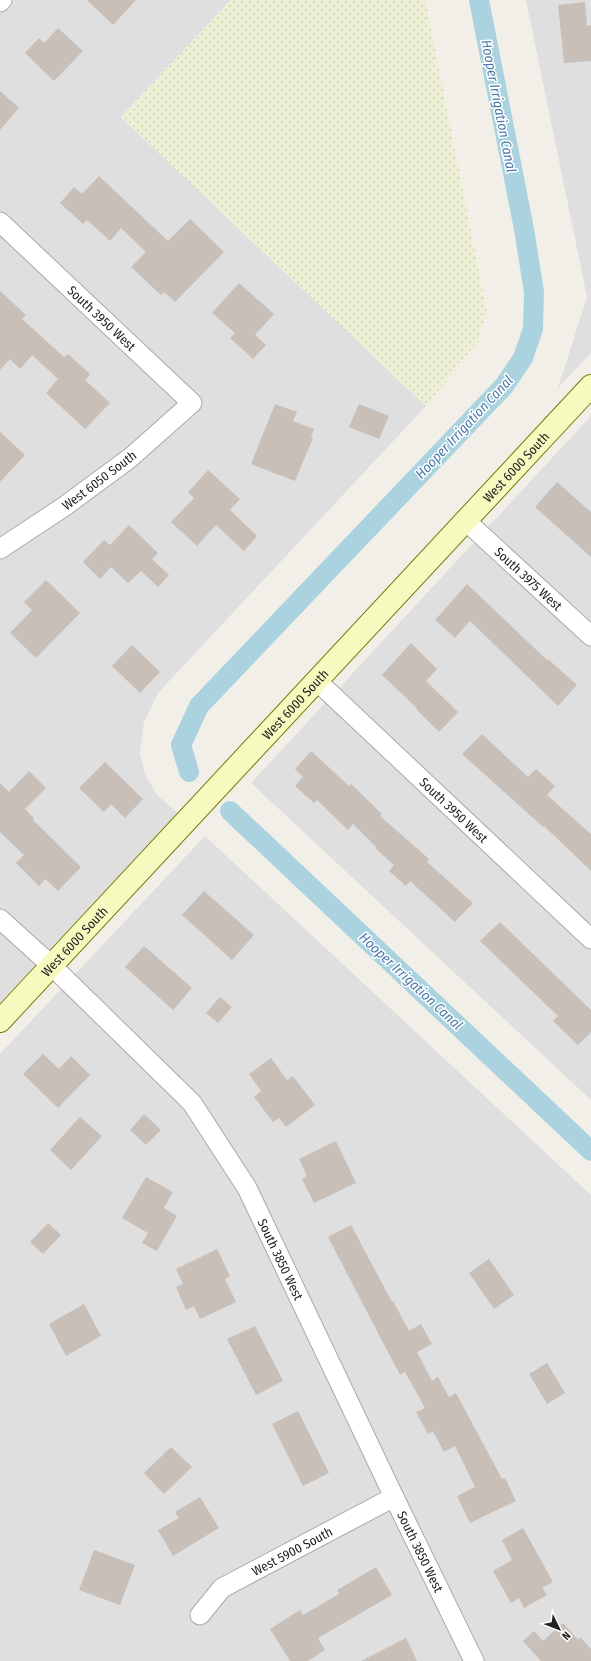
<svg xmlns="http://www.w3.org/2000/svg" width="591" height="1661" font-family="'Fira Sans Condensed',sans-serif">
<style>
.residential{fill:#e0dfdf}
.farmland{fill:url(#farmland-dots)}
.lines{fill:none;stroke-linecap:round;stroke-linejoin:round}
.canal{stroke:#aad3df;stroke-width:20}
.building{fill:#c7bfb8}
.street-casing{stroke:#a9a9a9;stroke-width:21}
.secondary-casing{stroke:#707d05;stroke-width:24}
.street{stroke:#fff;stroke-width:19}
.secondary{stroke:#f7fabf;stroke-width:22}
.labels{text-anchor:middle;stroke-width:3;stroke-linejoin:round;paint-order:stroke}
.street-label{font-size:13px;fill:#222;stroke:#fff}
.water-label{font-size:14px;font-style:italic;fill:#4a7aab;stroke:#fff}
</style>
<defs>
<pattern id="farmland-dots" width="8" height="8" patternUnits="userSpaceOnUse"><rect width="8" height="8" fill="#eef0d5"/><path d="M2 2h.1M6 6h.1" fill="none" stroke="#ccceb7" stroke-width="1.8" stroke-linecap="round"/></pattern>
</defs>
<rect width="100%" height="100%" fill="#f2efe9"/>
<g class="residential">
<path d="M0 0H231L121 117 426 406 158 693 144 722 140 753 145 774 157 795 178 813 0 1003Z"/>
<path d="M526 0H591V353L558 388 587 297Z"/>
<path d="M591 416V1100L251 783Z"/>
<path d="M205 836 591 1195V1661H0V1054Z"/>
</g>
<path class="farmland" d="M231 0H425L487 312 478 341 426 406 121 117Z"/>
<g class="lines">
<g class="canal">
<path d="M189 772 181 745 199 706 504 386 523 358 533 329 534 292 524 229 479 0"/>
<path d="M230 811 591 1151"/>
</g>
</g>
<g class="building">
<path d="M87 0H136L113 25Z"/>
<path d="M585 2 587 26 591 25V61L564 63 558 5Z"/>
<path d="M58 28 83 51 54 81 25 53 39 38 44 43Z"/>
<path d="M0 91 19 108 0 130Z"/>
<path d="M99 176 168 241 190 219 224 252 175 302 164 292 161 295 131 267 146 252 121 228 110 241 87 220 83 224 60 203 74 187 82 194Z"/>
<path d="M239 283 274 314 255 335 266 345 253 359 230 338 235 333 212 313Z"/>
<path d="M0 291 26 315 22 319 64 357 68 354 90 374 85 380 110 403 85 429 46 393 58 379 32 355 20 369 10 359 0 370Z"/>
<path d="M275 404 297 412 293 421 314 429 311 437 313 438 295 481 251 464Z"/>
<path d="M359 404 389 416 379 439 349 427Z"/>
<path d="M0 432 25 455 0 482Z"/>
<path d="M208 470 240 499 230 510 257 536 244 551 216 525 197 546 171 522 194 498 188 492Z"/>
<path d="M557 482 591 512V557L535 507Z"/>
<path d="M129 525 158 553 152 559 169 575 158 587 141 571 128 583 111 567 100 579 83 562 104 540 110 545Z"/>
<path d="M46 580 80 613 36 658 10 633 32 610 24 602Z"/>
<path d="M467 584 547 660 548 659 577 685 558 706 470 621 455 638 435 620Z"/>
<path d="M411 643 437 669 426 681 458 712 439 732 416 709 417 708 382 675Z"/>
<path d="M132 645 160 672 140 693 112 666Z"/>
<path d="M482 734 528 777 536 769 555 786 547 795 591 834V871L544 826 543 827 462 754Z"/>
<path d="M311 751 349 786 351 784 382 814 380 816 429 859 427 862 473 903 455 922 410 881 406 886 389 871 394 865 375 848 376 847 353 824 348 830 317 800 314 803 295 786 303 777 295 769Z"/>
<path d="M105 762 143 799 125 818 111 804 104 812 79 788Z"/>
<path d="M29 771 46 788 25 809 34 818 33 820 81 867 58 891 45 879 39 886 16 863 24 855 0 832V783L9 792Z"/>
<path d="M204 891 254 935 232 960 182 915Z"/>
<path d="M500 922 591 1010V1032L578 1045 553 1021 558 1016 480 941Z"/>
<path d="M144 946 192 988 173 1010 125 967Z"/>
<path d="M220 997 232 1007 218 1023 206 1013Z"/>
<path d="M43 1054 59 1069 71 1056 90 1075 58 1108 23 1074Z"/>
<path d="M271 1058 287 1080 293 1076 315 1105 286 1127 279 1118 273 1122 254 1097 261 1091 249 1074Z"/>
<path d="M144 1114 161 1130 146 1145 130 1130Z"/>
<path d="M80 1117 102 1136 71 1170 50 1150Z"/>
<path d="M336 1141 356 1183 314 1203 302 1179 307 1176 299 1159Z"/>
<path d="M146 1177 173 1192 164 1208 177 1216 157 1251 142 1243 148 1233 122 1218Z"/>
<path d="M48 1223 61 1235 43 1254 30 1242Z"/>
<path d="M351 1225 392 1302 393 1301 409 1331 421 1324 432 1344 417 1352 432 1381 438 1377 449 1397 456 1393 502 1479 505 1478 516 1501 470 1523 457 1496 475 1487 455 1446 444 1452 433 1431 428 1434 416 1412 425 1408 405 1372 400 1375 328 1237Z"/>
<path d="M217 1249 230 1276 225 1279 236 1302 200 1319 194 1306 186 1310 176 1287 183 1284 176 1269Z"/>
<path d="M489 1259 514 1295 494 1309 469 1273Z"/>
<path d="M84 1304 101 1336 66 1356 49 1324Z"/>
<path d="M255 1326 283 1381 256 1395 227 1339Z"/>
<path d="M547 1363 565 1393 547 1404 529 1374Z"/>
<path d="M298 1411 329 1473 303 1486 272 1424Z"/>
<path d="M171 1447 192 1467 164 1494 144 1473Z"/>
<path d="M200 1497 219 1528 173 1556 158 1530 179 1518 175 1512Z"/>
<path d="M523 1528 553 1582 542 1588 547 1595 524 1608 519 1598 511 1603 493 1571 512 1560 502 1540Z"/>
<path d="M94 1550 135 1565 120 1605 79 1590Z"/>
<path d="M376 1567 392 1595 318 1638 325 1650 308 1661H290L270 1629 300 1610 303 1615 339 1594 337 1590Z"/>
<path d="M563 1623 578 1640 580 1637 591 1649V1661H541L523 1641 534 1631 543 1641Z"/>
<path d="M406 1638 417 1661H361Z"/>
</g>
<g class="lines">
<defs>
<g id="street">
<path d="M0 2 2 0"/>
<path id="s1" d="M0 222 192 403 130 458 65 506 0 549"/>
<path id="s2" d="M466 521 591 636"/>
<path id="s3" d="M317 681 591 939"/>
<path id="s4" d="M0 919 52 966 192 1103 247 1188 394 1497 474 1661"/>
<path id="s5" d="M200 1615 222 1588 394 1497"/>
</g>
<g id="secondary">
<path id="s6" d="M0 1021 591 386"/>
</g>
</defs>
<use href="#street" class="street-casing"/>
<use href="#secondary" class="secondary-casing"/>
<use href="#street" class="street"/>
<use href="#secondary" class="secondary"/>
</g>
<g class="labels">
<g class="street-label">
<text dy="5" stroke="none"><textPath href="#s1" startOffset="140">South 3950 West</textPath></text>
<text dy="5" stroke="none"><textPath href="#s6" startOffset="757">West 6000 South</textPath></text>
<text transform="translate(99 480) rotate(-37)" y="5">West 6050 South</text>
<text dy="5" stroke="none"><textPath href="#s2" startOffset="85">South 3975 West</textPath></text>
<text dy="5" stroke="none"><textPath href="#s6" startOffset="433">West 6000 South</textPath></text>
<text dy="5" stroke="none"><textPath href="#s3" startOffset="188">South 3950 West</textPath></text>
<text dy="5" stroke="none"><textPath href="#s6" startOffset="109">West 6000 South</textPath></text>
<text dy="5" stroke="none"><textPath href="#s4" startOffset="446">South 3850 West</textPath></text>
<text dy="5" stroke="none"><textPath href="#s5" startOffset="114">West 5900 South</textPath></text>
<text dy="5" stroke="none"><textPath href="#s4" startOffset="770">South 3850 West</textPath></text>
</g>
<g class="water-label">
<text transform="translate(499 106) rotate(79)" y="5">Hooper Irrigation Canal</text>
<text transform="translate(464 427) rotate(-47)" y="5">Hooper Irrigation Canal</text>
<text transform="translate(411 981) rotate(43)" y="5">Hooper Irrigation Canal</text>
</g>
</g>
<g transform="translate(559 1629) rotate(133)" stroke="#ffffff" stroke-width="3" paint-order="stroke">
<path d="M0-3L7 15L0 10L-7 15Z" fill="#222222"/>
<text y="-6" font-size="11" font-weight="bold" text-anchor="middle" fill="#222222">N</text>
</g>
</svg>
